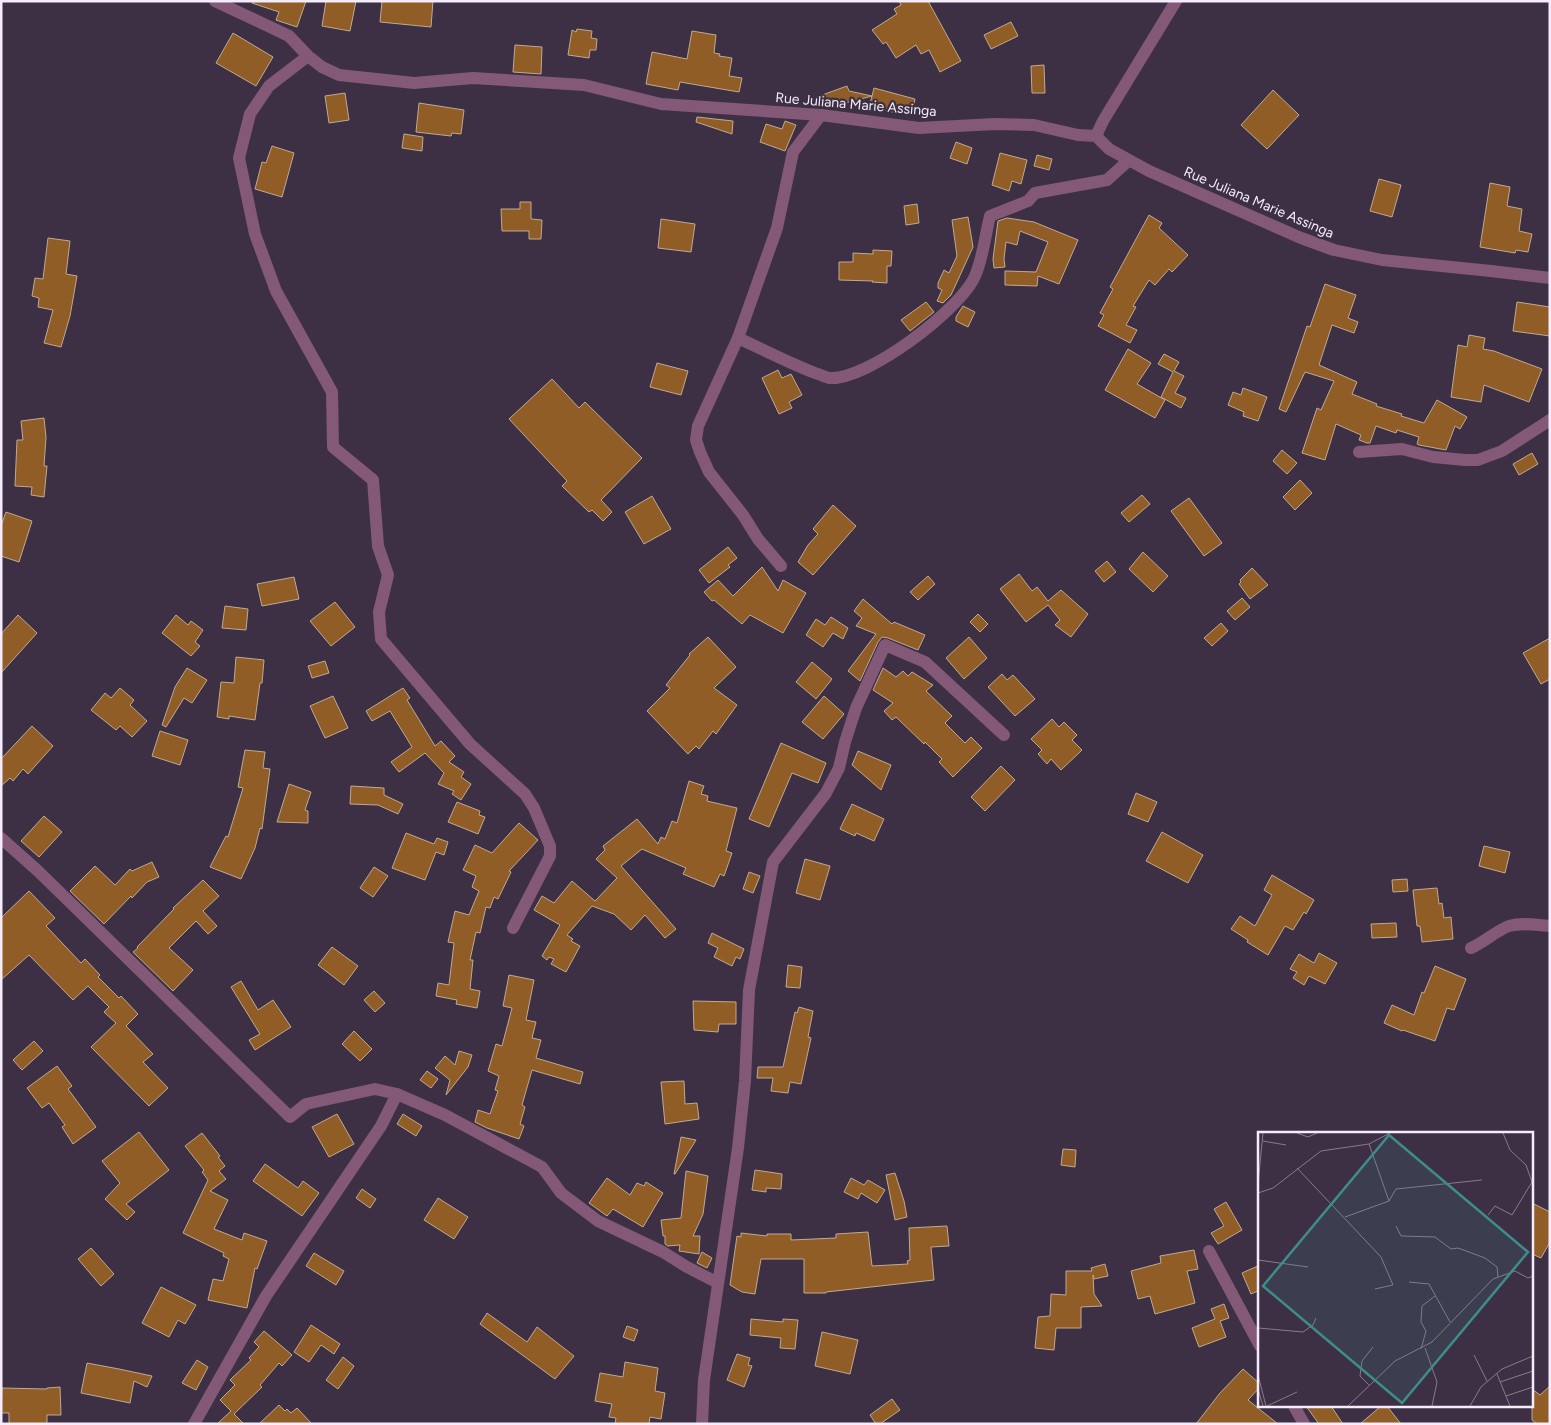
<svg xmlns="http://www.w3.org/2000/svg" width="1551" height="1425" font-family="Figtree,sans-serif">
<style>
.building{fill:#8f5d25;stroke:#c0aa94}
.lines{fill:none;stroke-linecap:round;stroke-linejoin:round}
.minor{stroke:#835977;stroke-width:12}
.labels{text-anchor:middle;stroke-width:4.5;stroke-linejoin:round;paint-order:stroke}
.street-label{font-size:14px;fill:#f4ecfa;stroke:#3d3045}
.inset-road{fill:none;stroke:#867b8d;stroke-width:1}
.view{fill:#3d8e8a;fill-opacity:0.15;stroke:#3d8e8a;stroke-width:2.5}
.inset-edge{fill:none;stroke:#f4ecfa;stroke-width:2.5}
</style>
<rect width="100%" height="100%" fill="#3d3045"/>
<g class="building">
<path d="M252 1H306L297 27 276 20 279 12 252 3Z"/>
<path d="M326 1H356L350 31 322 26Z"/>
<path d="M382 1H433L431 27 380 22Z"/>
<path d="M899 1H928L961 61 940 72 929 50 921 54 916 45 896 58 886 42 883 44 872 30 897 14 894 9 901 5Z"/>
<path d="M1011 22 1018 36 991 49 984 35Z"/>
<path d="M577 29 592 31 591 38 597 39 596 50H590L589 58 568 55 572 30 576 32Z"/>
<path d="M692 31 716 35 714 53 720 54 719 56 732 58 729 76 742 78 739 92 680 82 678 90 646 84 652 52 687 59Z"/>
<path d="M233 33 273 57 256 86 216 63Z"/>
<path d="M515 45 542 47 541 74 513 72Z"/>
<path d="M1044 65 1045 93H1032L1031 66Z"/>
<path d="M847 86 849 91 872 96 874 88 915 99 912 114 902 112V114L884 110V107L870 103 872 96 838 105 837 102 823 107H818L814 98Z"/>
<path d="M1273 90 1299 115 1267 149 1241 125Z"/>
<path d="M345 93 349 120 329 123 325 96Z"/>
<path d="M419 103 464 110 461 134 452 133 451 136 416 132Z"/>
<path d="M697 117 733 121 732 134 696 122Z"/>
<path d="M785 121 796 125 785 151 760 142 766 124 782 129Z"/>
<path d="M404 134 423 137 422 151 402 148Z"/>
<path d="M956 142 972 148 967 164 950 158Z"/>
<path d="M272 146 294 153 282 197 255 189 262 162 266 163Z"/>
<path d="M1000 153 1027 160 1021 184 1012 181 1009 191 992 185Z"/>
<path d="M1037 155 1052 159 1049 170 1034 166Z"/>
<path d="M1379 179 1401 185 1392 217 1370 211Z"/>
<path d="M1490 183 1510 187 1507 206 1522 209 1519 231 1532 234 1528 252 1516 250 1515 253 1480 247Z"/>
<path d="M520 202H531V219L542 220 541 239H529V231H502L501 209H520Z"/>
<path d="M917 204 919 223 906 225 904 206Z"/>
<path d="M1149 215 1162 223 1159 228 1188 255 1172 272 1169 269 1155 285 1149 280 1133 306 1136 307 1126 325 1137 330 1130 343 1098 326 1104 315 1100 313 1113 289 1110 287Z"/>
<path d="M968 217 973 247 951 295 943 303 937 301 942 290 938 288V283L944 270 949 273 957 256 952 220Z"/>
<path d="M1007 218 1034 222 1078 240 1059 284 1038 276 1037 286 1005 285V271L1036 272 1048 242 1020 231 1017 245 1006 242 1004 259 1005 267 994 268 993 259 998 221Z"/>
<path d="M661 219 695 224 691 252 658 248Z"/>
<path d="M48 238 70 241 66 274 77 276 70 316 61 347 44 343 53 310 38 307 39 298 32 296 35 278 43 279Z"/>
<path d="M873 250 892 251 891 266H887V283L872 282 873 281 839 280V262H853V253L873 254Z"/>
<path d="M1325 284 1356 295 1348 318 1358 322 1354 333 1332 325 1319 365 1357 382 1352 394 1377 404 1376 406 1402 414 1401 416 1424 423 1437 400 1467 417 1460 429 1455 426 1446 450 1419 445 1417 444 1419 437 1397 430 1396 433 1376 426 1370 443H1367L1359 440 1361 435 1336 424 1325 460 1302 453 1317 408 1321 410 1334 381 1305 372 1286 412 1279 409 1307 326 1310 327Z"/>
<path d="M926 302 934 312 910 331 901 320Z"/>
<path d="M1517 302 1550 307V336L1513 331Z"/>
<path d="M963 306 975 312 968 327 956 321V317Z"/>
<path d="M1469 335 1485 338 1483 349 1494 351 1542 369 1529 402 1484 385 1481 402 1451 397 1458 345 1467 347Z"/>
<path d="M1128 349 1151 363 1137 384 1165 400 1155 418 1105 390Z"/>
<path d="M1164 354 1179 362 1174 371 1184 376 1175 393 1186 398 1181 408 1161 397 1173 372 1158 364Z"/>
<path d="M657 363 688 371 681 395 650 387Z"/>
<path d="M778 370 782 378 791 374 802 395 789 402 792 408 779 414 762 378Z"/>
<path d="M552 379 579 408 585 402 642 458 601 500 612 512 603 521 592 510 589 512 562 486 567 481 509 419Z"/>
<path d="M1243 388 1267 397 1258 421 1243 416 1244 412 1228 405 1233 392 1241 395Z"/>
<path d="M44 418 46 437 44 466H47L44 497 31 495 32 487 15 486 17 440H23L21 421Z"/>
<path d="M1282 450 1297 463 1287 474 1273 461Z"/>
<path d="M1532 453 1538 464 1519 475 1513 464Z"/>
<path d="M1300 480 1312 493 1295 510 1283 497Z"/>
<path d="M1142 495 1150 504 1129 522 1121 513Z"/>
<path d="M652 496 671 529 644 544 625 512Z"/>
<path d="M1189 498 1222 543 1204 556 1171 511Z"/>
<path d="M833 505 856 526 813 575 798 562 808 545 818 534 813 529Z"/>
<path d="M6 512 32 521 19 562 1 556V526Z"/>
<path d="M728 547 737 558 728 565 730 567 709 583 699 570Z"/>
<path d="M1143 552 1168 576 1153 592 1129 569Z"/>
<path d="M1107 561 1116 572 1104 582 1095 571Z"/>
<path d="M762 567 778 591 783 580 806 593 783 633 750 615 742 624 714 600 712 601 704 592 718 580 733 596Z"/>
<path d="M1252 568 1268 585 1250 599 1239 584 1241 582 1240 580Z"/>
<path d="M1019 574 1032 591 1037 587 1048 601 1061 590 1088 614 1071 637 1055 625 1060 620 1048 605 1026 622 1000 589Z"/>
<path d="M928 576 935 584 918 600 910 592Z"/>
<path d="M294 577 299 599 262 606 257 584Z"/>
<path d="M1242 598 1250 607 1235 620 1227 611Z"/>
<path d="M863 599 892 624 894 622 925 635 918 650 888 638 882 637 878 642 860 681 848 671 876 634 856 626 862 618 854 611Z"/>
<path d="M335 602 355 627 331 646 310 621Z"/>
<path d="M225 606 248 609 246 630 222 628Z"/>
<path d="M978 614 988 624 980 632 970 622Z"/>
<path d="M18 615 37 633 1 673V634Z"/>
<path d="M176 615 188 625 191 621 203 630 195 642 200 646 191 656 162 633Z"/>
<path d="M831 617 848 628 843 639 833 633 823 647 806 635 816 619 825 625Z"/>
<path d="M1221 623 1228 631 1212 646 1204 638Z"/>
<path d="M708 637 736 667 714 688 737 705 716 734 713 731 699 749 696 746 688 754 647 711 670 688 666 685 690 655 689 654Z"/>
<path d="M969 637 987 658 964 679 946 658Z"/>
<path d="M1550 638V679L1541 684 1523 653Z"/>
<path d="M236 657 264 660 262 683H260L255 720 229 716V719L217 717 221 682 234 683Z"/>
<path d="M325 661 329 673 312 678 308 666Z"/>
<path d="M812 662 832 679 816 699 796 682Z"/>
<path d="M187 668 207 680 192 703 184 698 166 727 162 725 175 687Z"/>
<path d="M883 668 896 677 903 671 908 676 912 672 933 685 926 691 952 716 945 723 965 743 971 737 982 748 953 777 939 762 942 759 925 742 924 744 896 717 892 720 884 711 893 703 873 690Z"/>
<path d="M1002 674 1007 680 1013 675 1035 699 1015 716 988 687Z"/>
<path d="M120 688 134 700 130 705 147 721 132 737 120 726 116 730 91 710 105 693 111 698Z"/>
<path d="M403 688 410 698 407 700 435 746 441 741 455 756 449 762 464 772 461 777 471 784 461 800 452 794 454 791 438 784 444 773 425 753 399 772 391 762 412 747 390 711 372 721 366 711Z"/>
<path d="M333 696 348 728 325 738 310 706Z"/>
<path d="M824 696 844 714 823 739 802 722Z"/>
<path d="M1052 719 1059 727 1064 722 1077 735 1072 740 1082 750 1061 770 1051 759 1047 764 1038 754 1042 750 1031 739Z"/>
<path d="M32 726 53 746 28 774 23 769 13 781 10 778 1 786V759Z"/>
<path d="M160 731 188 740 180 765 152 756Z"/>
<path d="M781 743 826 763 818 783 792 773 769 827 749 819Z"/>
<path d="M245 750 265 752 263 768 270 769 262 829 260 828 255 848 241 879 210 867 226 836 228 837 243 788 238 787Z"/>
<path d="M858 751 891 765 881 790 852 765Z"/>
<path d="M1001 766 1015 780 985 811 971 797Z"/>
<path d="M689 781 704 786 701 794 708 796 707 801 737 808 726 851 732 853 724 876 720 874 714 887 683 874 686 868 642 849 621 866 676 929 665 938 645 915 631 930 614 914 592 906 567 935 573 939 571 941 580 946 566 972 551 964 554 959 549 957 547 960 542 956 560 925 534 910 542 896 554 903 572 881 595 901 617 878 596 859 605 850 603 846 637 819 658 844 661 837 665 839 672 821 677 823Z"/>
<path d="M289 784 311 792 305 810 308 811V823L277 822Z"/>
<path d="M351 786 384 788V795L403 804 398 814 378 805 350 804Z"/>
<path d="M1136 793 1157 802 1148 822 1128 814Z"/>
<path d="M457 802 480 811 479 815 485 817 478 834 448 822Z"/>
<path d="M852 804 884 819 874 841 856 833 855 836 840 829Z"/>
<path d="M44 816 62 832 39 857 21 841Z"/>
<path d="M519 823 538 840 509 871 511 872 498 899 494 897 490 908 486 907 480 933 476 932 470 960H473L470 989 480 991 477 1008 456 1004 457 1000 436 996 438 983 449 985 454 943 448 942 455 911 469 915 479 891 472 887 476 876 463 870 475 845 492 853Z"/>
<path d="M1162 832 1203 855 1188 883 1146 861Z"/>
<path d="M406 833 434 844 437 838 448 842 444 855 436 852 425 880 392 868Z"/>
<path d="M1484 846 1510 852 1505 873 1479 866Z"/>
<path d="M805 859 830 866 820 900 796 893Z"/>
<path d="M152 862 159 877 147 882 132 898 131 896 104 924 70 891 95 866 115 885 130 869 132 871Z"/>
<path d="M374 867 388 876 373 897 360 888Z"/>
<path d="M749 872 760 876 753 893 743 889Z"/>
<path d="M1272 875 1314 900 1306 914 1304 912 1293 930 1285 926 1268 955 1247 942 1248 940 1231 929 1240 916 1255 926 1272 895 1264 890Z"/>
<path d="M1407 879 1408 891 1393 892 1392 880Z"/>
<path d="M203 880 219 896 203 911 217 926 208 934 196 921 169 948 193 970 173 991 133 952 138 948 137 947 174 909 173 908Z"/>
<path d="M1437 888 1439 904 1442 903 1444 918 1451 917 1453 939 1422 942 1420 926H1417L1413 890Z"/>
<path d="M29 891 55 918 46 926 81 963 85 959 100 975 98 977 119 998 121 996 138 1014 126 1026 153 1054 143 1062 168 1088 149 1106 91 1047 116 1023 104 1012 109 1007 88 986 73 1000 29 955 1 980V918Z"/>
<path d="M1396 923 1397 937 1372 938 1371 924Z"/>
<path d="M712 933 744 949 740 959 736 957 732 966 714 957 718 948 708 943Z"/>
<path d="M332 947 358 966 344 985 318 965Z"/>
<path d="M1319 953 1337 963 1325 984 1309 976 1304 985 1293 978 1297 972 1290 969 1299 954 1314 963Z"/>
<path d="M788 965 802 967 800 988 786 987Z"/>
<path d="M1435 966 1466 979 1454 1010 1447 1008 1435 1041 1403 1030 1402 1031 1384 1023 1392 1005 1414 1015 1422 992 1424 993Z"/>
<path d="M509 975 534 980 526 1020 536 1022 532 1038 541 1040 536 1058 583 1072 580 1084 532 1070 522 1105 525 1107 520 1124 524 1126 519 1139 487 1128 475 1122 478 1110 490 1114 498 1091 495 1090 499 1076 488 1071 496 1044 502 1046 512 1008 503 1006Z"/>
<path d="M241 981 258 1010 273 1000 291 1027 255 1050 249 1040 260 1034 231 987Z"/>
<path d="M374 991 385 1003 375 1012 364 1000Z"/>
<path d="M693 1001 736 1002V1024H719L718 1032 694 1030Z"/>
<path d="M799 1007 813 1011 808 1037 811 1038 801 1084 790 1082 788 1093 771 1091 773 1078H757L758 1067H783L795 1012 797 1013Z"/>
<path d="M354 1031 372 1049 360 1061 342 1044Z"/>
<path d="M34 1041 43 1051 22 1070 13 1060Z"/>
<path d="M459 1051 472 1055 468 1067 446 1095 450 1080 435 1068 445 1056 455 1065Z"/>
<path d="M57 1066 72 1086 68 1089 96 1127 73 1144 62 1127 65 1125 49 1103 42 1108 27 1088Z"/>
<path d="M427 1071 438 1079 431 1088 420 1080Z"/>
<path d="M684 1081 685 1104 697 1103 699 1119 665 1124 661 1082Z"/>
<path d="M337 1114 354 1144 329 1157 312 1127Z"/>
<path d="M403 1114 422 1126 416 1136 397 1124Z"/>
<path d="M139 1132 169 1170 126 1204 135 1212 127 1220 105 1199 120 1183 102 1161Z"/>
<path d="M202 1133 220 1156 218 1157 225 1166 219 1171 226 1179 210 1191 228 1200 214 1229 242 1240 244 1233 267 1241 257 1269 255 1268 247 1308 208 1300 213 1279 223 1281 229 1259 223 1256 224 1253 183 1233 208 1180 202 1172 204 1170 185 1146Z"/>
<path d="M681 1137 696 1140 675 1174H674Z"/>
<path d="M1063 1149 1076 1150 1075 1167 1061 1165Z"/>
<path d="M265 1164 298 1188 303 1181 319 1193 302 1216 253 1181Z"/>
<path d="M755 1170 782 1174 781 1189 766 1188V1192L752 1190Z"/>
<path d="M686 1171 708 1176 703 1214 693 1236H700L699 1254 679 1251 680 1245 668 1246 665 1244V1236H663L661 1220 681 1218Z"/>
<path d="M895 1173 904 1201 907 1217 895 1220 886 1175Z"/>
<path d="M607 1178 630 1195 637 1183 644 1186 646 1182 663 1193 643 1227 613 1209 607 1216 589 1203Z"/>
<path d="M851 1178 864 1185 868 1180 885 1190 877 1203 861 1193 858 1199 844 1192Z"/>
<path d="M362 1189 376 1199 370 1208 356 1198Z"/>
<path d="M438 1198 468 1217 454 1239 424 1220Z"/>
<path d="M1226 1202 1242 1230 1218 1244 1211 1233 1224 1226 1214 1209Z"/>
<path d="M1532 1203 1550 1212V1242L1541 1258 1532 1254Z"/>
<path d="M947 1226 949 1246 931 1247 934 1280 826 1292V1293H804V1259H761L755 1294 742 1292 730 1285 737 1236 741 1237V1233L767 1236V1234H791V1240L836 1238V1234L868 1232 872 1266 908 1264 907 1261 910 1260 909 1228Z"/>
<path d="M91 1248 114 1274 101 1286 78 1259Z"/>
<path d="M1194 1250 1198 1269 1187 1271 1195 1303 1155 1314 1150 1296 1138 1299 1131 1271 1161 1263 1160 1256Z"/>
<path d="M702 1252 712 1258 707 1268 697 1263Z"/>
<path d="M314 1253 344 1271 336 1285 306 1266Z"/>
<path d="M1105 1264 1108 1276 1094 1279 1093 1275 1094 1294 1102 1306 1081 1307V1328H1056L1054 1350 1035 1348 1038 1317 1050 1316 1051 1294 1066 1295V1271H1092L1091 1268Z"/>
<path d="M1260 1265V1290L1251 1294 1242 1273Z"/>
<path d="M161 1287 196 1305 185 1324 178 1320 169 1337 142 1323Z"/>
<path d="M1224 1304 1229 1318 1220 1321 1226 1337 1199 1347 1192 1328 1215 1319 1211 1309Z"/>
<path d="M487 1313 527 1342 537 1327 574 1356 555 1379 480 1324Z"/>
<path d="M751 1319 783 1322V1319L798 1320 795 1349 780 1348 781 1338 750 1335Z"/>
<path d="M311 1325 340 1344 334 1354 321 1345 309 1362 294 1352Z"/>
<path d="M627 1326 638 1330 634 1341 623 1337Z"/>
<path d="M264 1331 292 1355 282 1366 279 1363 260 1385 262 1387 234 1414 244 1424H217L231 1411 220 1400 235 1385 230 1380 251 1360 249 1358 259 1347 254 1342Z"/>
<path d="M822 1332 858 1340 850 1374 815 1366Z"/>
<path d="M737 1354 750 1358 748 1365 752 1366 744 1387 727 1380Z"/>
<path d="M343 1357 354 1366 338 1389 326 1380Z"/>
<path d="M197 1360 208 1367 196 1390 182 1383Z"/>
<path d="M625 1362 658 1368 655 1391 665 1393 661 1419 650 1417 649 1424H615L616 1418 609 1417 612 1404 595 1401 600 1373 623 1377Z"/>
<path d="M87 1363 119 1369 152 1376 147 1387 134 1381 130 1403 91 1395 81 1393Z"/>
<path d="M1243 1369 1260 1384V1387L1248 1400 1278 1424H1196L1220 1393Z"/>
<path d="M1550 1386V1424H1537L1532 1420V1389L1540 1395Z"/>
<path d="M60 1387 61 1415H47V1424H9V1413H1L2 1388 47 1389V1388Z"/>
<path d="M892 1399 900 1410 880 1424H876L870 1415Z"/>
<path d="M279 1405 285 1411 287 1409 291 1413 297 1408 312 1424H259Z"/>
<path d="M1306 1406H1331L1343 1424H1319Z"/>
<path d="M1381 1406H1387L1401 1424H1360Z"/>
</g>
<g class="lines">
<g class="minor">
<path d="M215 1 289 36 308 56 322 67 339 75 414 83 473 78 584 85 661 104 821 115 919 128 995 124 1034 125 1078 135 1096 136 1109 149 1149 171 1301 238 1334 250 1382 260 1491 271 1550 278"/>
<path d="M308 56 269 86 250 114 239 158 255 234 276 291 332 392 333 447 373 480 378 546 388 575 379 612 381 639 470 744 525 794 534 808 550 846V856L513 928"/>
<path d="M1096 136 1103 121 1176 1"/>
<path d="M738 338C764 350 789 363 815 373 819 374 825 377 829 378 867 381 961 309 975 276 983 258 985 236 990 216L1028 201 1035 193 1107 180 1128 161"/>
<path d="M1359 452 1402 449 1433 457 1465 460H1478L1502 451 1550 420"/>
<path d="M781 566 758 539 743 515 709 472 700 452 696 440 698 426 738 338 777 228 793 152 821 115"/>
<path d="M1 838 38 871 290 1117 306 1104 375 1089 397 1094 445 1115 542 1167 561 1193 598 1221 663 1252 687 1267 718 1283"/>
<path d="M1471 948C1484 942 1496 931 1509 926 1522 922 1537 925 1550 926"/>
<path d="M1209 1251 1260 1346"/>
<path d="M1294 1406 1304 1424"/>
<path d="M194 1424 266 1296 381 1126 397 1094"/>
<path d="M702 1424 704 1380 738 1148 745 1081 749 990 773 862 826 793 839 768 845 742 856 708 885 645 925 662 1004 735"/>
</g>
</g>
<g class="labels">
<g class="street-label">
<text transform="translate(856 104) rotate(5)" y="5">Rue Juliana Marie Assinga</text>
<text transform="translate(1259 202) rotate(23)" y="5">Rue Juliana Marie Assinga</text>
</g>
</g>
<g transform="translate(1258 1132)">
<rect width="275" height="275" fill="#3d3045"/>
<path class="inset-road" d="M39 1 50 5 59 1M5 9 28 13M111 12 131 69M39 36 123 125 135 153 117 157M0 52 5 1M0 61 15 56 63 19 111 12 132 1M230 83 237 74 254 83 274 50 268 33 252 18 245 1M87 85 131 69 138 57 224 48M138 94 143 104 177 105 193 117 200 116 227 126 239 135 240 145M0 128 50 135M151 150 171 152 192 190M0 196 45 200 55 193 58 186M167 216 179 250 174 274M163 217 168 199 163 190 164 174 177 164M216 223 229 249M239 242 252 274M0 243 8 274M242 250 275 239M111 253 102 244 104 229 115 215M0 257 5 274M248 264 275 255M9 274 39 260M90 274 137 229 174 210 235 147 257 139 270 146 275 144M212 274 223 255 244 237 275 224"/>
<path class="view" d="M131 3 270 120 144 271 5 154Z"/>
<rect width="275" height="275" class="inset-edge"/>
</g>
<rect width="1551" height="1425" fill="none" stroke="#f4ecfa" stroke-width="5"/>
</svg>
